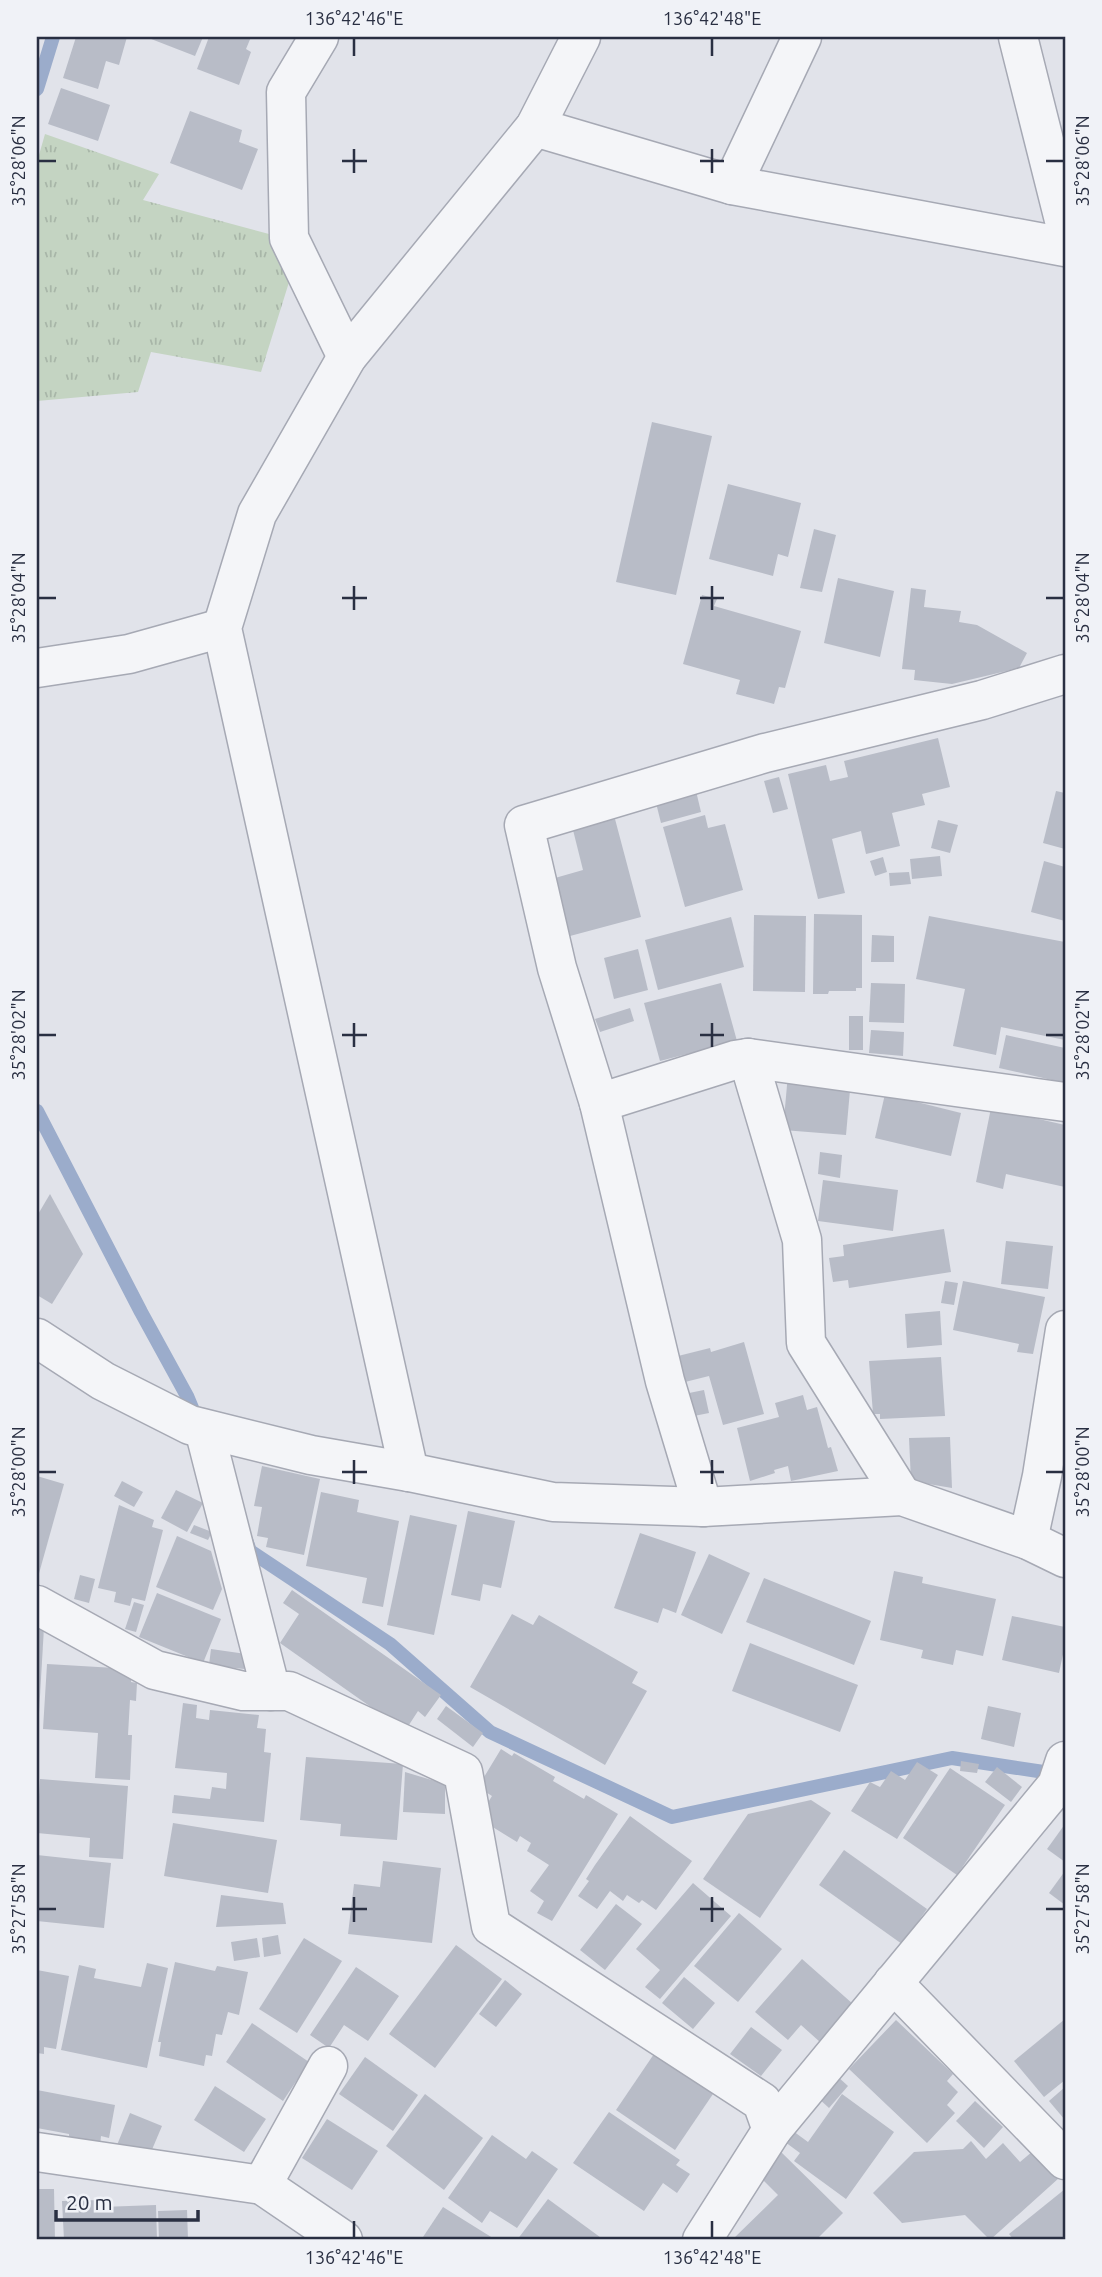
<svg xmlns="http://www.w3.org/2000/svg" width="1102" height="2277" font-family="Ubuntu,sans-serif">
<style>
.grass{fill:url(#grass-tufts)}
.lines{fill:none;stroke-linecap:round;stroke-linejoin:round}
.stream{stroke:#9baccb;stroke-width:14}
.building{fill:#b8bcc7}
.street-casing{stroke:#a6a9b4;stroke-width:41}
.street{stroke:#f4f5f8;stroke-width:38}
.ticks{fill:none;stroke:#292f42;stroke-width:2.5}
.neatline{fill:none;stroke:#292f42;stroke-width:2.5}
.ticks-label{font-size:18px;text-anchor:middle;fill:#292f42}
</style>
<defs>
<pattern id="grass-tufts" width="24" height="20" patternUnits="userSpaceOnUse" patternTransform="scale(1.75)"><rect width="24" height="20" fill="#c4d4c2"/><path d="M3 7l-1-3M5 7V3M7 7l1-3M15 17l-1-3M17 17v-4M19 17l1-3" fill="none" stroke="#a8b6a8"/></pattern>
</defs>
<rect width="100%" height="100%" fill="#e1e3ea"/>
<path class="grass" d="M45 134 159 174 143 200 269 234 290 279 261 372 151 352 138 392 37 401V162Z"/>
<g class="lines">
<g class="stream">
<path d="M37 89 53 37"/>
<path d="M37 1111 141 1312 187 1396 197 1420"/>
<path d="M246 1540 250 1551 390 1644 490 1732 672 1817 952 1758 1057 1774"/>
</g>
</g>
<g class="building">
<path d="M76 37H127L119 65 106 61 98 89 63 78Z"/>
<path d="M146 37H203L195 56Z"/>
<path d="M209 37H251L246 49 251 52 239 85 197 69Z"/>
<path d="M61 88 110 105 98 141 48 124Z"/>
<path d="M190 111 242 130 239 142 258 149 242 190 170 163Z"/>
<path d="M652 422 712 436 676 595 616 582Z"/>
<path d="M728 484 801 503 788 557 778 554 773 576 709 559Z"/>
<path d="M814 529 836 535 822 592 800 588Z"/>
<path d="M838 578 894 591 880 657 824 643Z"/>
<path d="M911 588 926 590 924 607 961 611 959 622 977 625 1027 653 1019 668 952 684 914 680 915 670 902 669Z"/>
<path d="M702 595 717 599 714 606 801 631 785 688 779 687 774 704 736 694 740 680 683 664Z"/>
<path d="M938 738 950 787 922 794 925 805 892 813 900 846 866 854 861 831 832 839 845 893 818 899 788 774 826 765 830 781 848 777 844 761Z"/>
<path d="M779 777 788 809 773 813 764 781Z"/>
<path d="M696 791 701 812 661 823 656 803Z"/>
<path d="M1056 791 1065 793V849L1043 843Z"/>
<path d="M705 815 708 828 725 824 743 890 685 907 663 827Z"/>
<path d="M615 819 641 917 570 936 555 878 583 870 573 830Z"/>
<path d="M938 820 958 825 950 853 931 848Z"/>
<path d="M940 856 942 876 912 879 910 859Z"/>
<path d="M883 857 887 872 875 876 870 861Z"/>
<path d="M1044 861 1065 867V921L1031 912Z"/>
<path d="M909 872 911 884 890 886 889 873Z"/>
<path d="M814 914 862 915V988H856V991H829L828 994H813Z"/>
<path d="M754 915 806 916 805 992 753 991Z"/>
<path d="M929 916 1065 942V1040L1001 1027 996 1055 953 1046 965 989 916 979Z"/>
<path d="M731 917 744 967 658 990 645 940Z"/>
<path d="M872 935 894 936V962H871Z"/>
<path d="M638 949 648 990 614 999 604 958Z"/>
<path d="M721 983 737 1041 660 1061 644 1003Z"/>
<path d="M871 983 905 984 904 1023 869 1022Z"/>
<path d="M630 1008 634 1021 600 1032 595 1019Z"/>
<rect x="849" y="1016" width="14" height="34"/>
<path d="M871 1030 904 1032 903 1056 869 1053Z"/>
<path d="M1006 1035 1065 1048V1083L999 1068Z"/>
<path d="M788 1074 851 1079 846 1135 783 1130Z"/>
<path d="M885 1094 961 1113 951 1156 875 1138Z"/>
<path d="M991 1108 1065 1125V1187L1006 1174 1003 1189 976 1182Z"/>
<path d="M820 1152 842 1155 840 1178 818 1174Z"/>
<path d="M823 1180 898 1190 893 1231 818 1221Z"/>
<path d="M50 1194 83 1254 52 1304 37 1295V1216Z"/>
<path d="M944 1229 951 1272 849 1288 848 1280 833 1282 829 1258 844 1256 843 1245Z"/>
<path d="M1006 1241 1053 1246 1048 1289 1001 1284Z"/>
<path d="M945 1281 958 1283 954 1305 941 1303Z"/>
<path d="M963 1281 1045 1297 1033 1354 1017 1352 1019 1344 953 1330Z"/>
<path d="M940 1311 942 1345 907 1348 905 1314Z"/>
<path d="M744 1342 764 1414 723 1425 709 1376 685 1382 678 1356 710 1348 711 1352Z"/>
<path d="M941 1357 945 1416 880 1419V1414H873L869 1361Z"/>
<path d="M704 1390 709 1413 694 1416 689 1393Z"/>
<path d="M803 1395 807 1410 817 1407 828 1448 831 1447 838 1471 791 1481 788 1466 774 1470 775 1473 750 1481 737 1428 779 1417 775 1403Z"/>
<path d="M950 1437 952 1488 911 1481 909 1438Z"/>
<path d="M262 1466 320 1479 304 1555 266 1547 268 1538 257 1536 262 1507 254 1506Z"/>
<path d="M37 1476 64 1484 38 1577H37Z"/>
<path d="M122 1481 143 1492 134 1507 114 1496Z"/>
<path d="M176 1490 203 1503 187 1532 161 1518Z"/>
<path d="M321 1492 359 1500 357 1512 399 1521 383 1607 362 1603 367 1578 306 1566Z"/>
<path d="M119 1505 154 1520 152 1527 163 1530 145 1601 132 1598 130 1606 114 1602 116 1592 98 1588Z"/>
<path d="M468 1511 515 1521 501 1588 483 1584 480 1601 451 1595Z"/>
<path d="M410 1515 457 1525 434 1635 387 1625Z"/>
<path d="M194 1525 212 1532 208 1540 190 1533Z"/>
<path d="M640 1533 696 1552 676 1613 663 1608 658 1623 614 1608Z"/>
<path d="M177 1536 211 1551 222 1589 213 1610 156 1587Z"/>
<path d="M709 1554 750 1573 722 1634 681 1615Z"/>
<path d="M894 1571 923 1577 922 1583 996 1599 983 1656 956 1650 953 1665 921 1658 923 1650 880 1640Z"/>
<path d="M80 1575 95 1579 89 1603 74 1599Z"/>
<path d="M764 1578 871 1621 854 1665 746 1622Z"/>
<path d="M292 1590 441 1695 425 1717 418 1711 405 1731 280 1643 299 1614 283 1603Z"/>
<path d="M157 1593 221 1619 203 1663 139 1637Z"/>
<path d="M134 1602 144 1605 136 1632 125 1629Z"/>
<path d="M512 1614 533 1625 539 1615 638 1672 632 1683 647 1691 605 1765 470 1687Z"/>
<path d="M1012 1616 1065 1627V1645L1059 1673 1002 1660Z"/>
<path d="M37 1626 44 1627 39 1713H37Z"/>
<path d="M750 1643 858 1685 840 1732 732 1691Z"/>
<path d="M211 1649 246 1654 244 1669 209 1665Z"/>
<path d="M47 1664 132 1669 131 1682 137 1683 136 1701 130 1700 128 1735H132L130 1780 95 1778 98 1733 43 1729Z"/>
<path d="M183 1703 197 1705 196 1718 209 1720 210 1710 259 1715 257 1728 266 1729 264 1752 271 1753 264 1822 172 1813 174 1795 210 1799 212 1787 226 1789 227 1773 175 1768Z"/>
<path d="M446 1706 483 1733 473 1747 437 1719Z"/>
<path d="M988 1706 1021 1713 1014 1747 981 1739Z"/>
<path d="M501 1749 512 1756 514 1753 555 1777 553 1781 584 1799 586 1795 618 1814 552 1921 537 1913 544 1901 530 1891 549 1865 527 1851 531 1843 520 1836 517 1842 483 1821 482 1812 492 1796 478 1787Z"/>
<path d="M306 1757 403 1764 397 1840 340 1836 341 1824 300 1820Z"/>
<path d="M961 1761 979 1764 977 1773 960 1771Z"/>
<path d="M917 1762 938 1775 897 1839 851 1811 870 1782 880 1787 891 1771 905 1780Z"/>
<path d="M997 1767 1022 1787 1011 1802 985 1782Z"/>
<path d="M950 1768 1005 1805 957 1875 903 1838Z"/>
<path d="M405 1772 445 1784V1814L403 1812Z"/>
<path d="M40 1779 128 1786 123 1859 89 1857 90 1838 37 1833Z"/>
<path d="M811 1800 831 1813 760 1918 703 1879 748 1814Z"/>
<path d="M630 1816 692 1861 656 1910 642 1900 639 1903 627 1895 623 1901 610 1891 597 1909 578 1896 589 1881 586 1879 595 1865Z"/>
<path d="M173 1823 277 1840 268 1893 164 1876Z"/>
<path d="M1065 1824V1862L1047 1849Z"/>
<path d="M844 1850 927 1909 902 1944 819 1885Z"/>
<path d="M37 1855 111 1863 104 1928 37 1921Z"/>
<path d="M383 1861 441 1868 432 1943 348 1934 354 1884 380 1887Z"/>
<path d="M1065 1871V1905L1049 1893Z"/>
<path d="M693 1883 731 1916 660 1999 645 1987 660 1970 636 1949Z"/>
<path d="M221 1895 283 1903 286 1924 216 1927Z"/>
<path d="M616 1904 642 1924 605 1970 580 1950Z"/>
<path d="M739 1913 782 1949 738 2002 694 1966Z"/>
<path d="M278 1935 281 1954 264 1957 262 1938Z"/>
<path d="M257 1938 260 1957 234 1961 231 1942Z"/>
<path d="M304 1938 342 1961 297 2033 259 2009Z"/>
<path d="M456 1945 502 1979 435 2068 389 2034Z"/>
<path d="M802 1959 853 2004 820 2042 801 2025 788 2040 755 2012Z"/>
<path d="M175 1962 215 1971 217 1966 248 1972 239 2015 228 2012 222 2035 216 2034 212 2056 206 2055 204 2066 159 2056 161 2042H158Z"/>
<path d="M147 1963 168 1968 147 2068 61 2050 79 1965 96 1969 94 1978 141 1987Z"/>
<path d="M356 1967 399 1996 368 2041 344 2025 329 2048 310 2035Z"/>
<path d="M37 1970 69 1976 56 2049 44 2047V2054L37 2053Z"/>
<path d="M684 1977 715 2003 693 2029 662 2003Z"/>
<path d="M505 1980 522 1994 496 2027 479 2014Z"/>
<path d="M1065 2019V2080L1044 2097 1014 2061Z"/>
<path d="M896 2020 953 2074 947 2081 958 2092 947 2105 955 2113 927 2143 849 2069Z"/>
<path d="M252 2023 309 2062 283 2101 226 2062Z"/>
<path d="M751 2027 782 2050 761 2076 730 2054Z"/>
<path d="M656 2051 715 2091 675 2150 616 2110Z"/>
<path d="M365 2057 418 2095 393 2131 339 2094Z"/>
<path d="M837 2076 848 2086 829 2108 817 2097Z"/>
<path d="M215 2086 266 2119 244 2152 194 2120Z"/>
<path d="M1065 2087V2120L1049 2101Z"/>
<path d="M37 2090 115 2105 109 2138 101 2136 100 2146 69 2140V2134L37 2128Z"/>
<path d="M425 2094 483 2138 444 2190 386 2146Z"/>
<path d="M842 2094 894 2132 846 2199 794 2161 800 2153 785 2142 793 2131 808 2142Z"/>
<path d="M975 2101 1003 2127 984 2148 956 2121Z"/>
<path d="M609 2112 680 2160 676 2165 690 2174 677 2193 663 2183 644 2211 573 2163Z"/>
<path d="M130 2113 162 2126 148 2159 117 2145Z"/>
<path d="M327 2119 378 2151 352 2190 302 2158Z"/>
<path d="M492 2135 526 2159 532 2151 558 2169 517 2228 490 2211 482 2223 448 2198Z"/>
<path d="M971 2141 986 2159 1003 2143 1020 2162 1033 2151 1059 2178 990 2240 965 2215 902 2223 873 2193 914 2152 963 2149Z"/>
<path d="M778 2149 843 2213 816 2240H732L778 2195 761 2178Z"/>
<path d="M37 2189H54L55 2240H37Z"/>
<path d="M1065 2189V2236L1060 2240H1014L1009 2234Z"/>
<path d="M548 2199 604 2240H517Z"/>
<path d="M102 2200V2207L156 2205 157 2240H64L62 2201Z"/>
<path d="M443 2207 496 2240H428L423 2237Z"/>
<path d="M187 2210 188 2240H159L158 2211Z"/>
</g>
<g class="lines">
<defs>
<g id="street">
<path d="M319 37 286 92 289 238 347 357"/>
<path d="M1018 37 1065 224"/>
<path d="M535 127 732 185 1065 247"/>
<path d="M732 185 802 37"/>
<path d="M37 668 129 654 222 628"/>
<path d="M748 1058 802 1240 806 1343 902 1496"/>
<path d="M599 1103 735 1060 748 1058 1065 1102"/>
<path d="M37 1338 103 1381 190 1425 311 1455 409 1472 553 1502 703 1507 902 1496 1028 1540 1065 1558"/>
<path d="M204 1429 271 1691"/>
<path d="M409 1472 222 628 257 514 347 357 535 127 581 37"/>
<path d="M703 1507 665 1381 599 1103 557 968 524 825 765 753 982 700 1065 674"/>
<path d="M1028 1540 1042 1476 1065 1330"/>
<path d="M37 1605 155 1670 243 1691H289L463 1772 491 1926 762 2102 772 2130"/>
<path d="M893 1983 1065 2160"/>
<path d="M37 2152 262 2185 343 2240"/>
<path d="M262 2185 328 2066"/>
<path d="M702 2240 772 2130 1057 1785 1065 1761"/>
</g>
</defs>
<use href="#street" class="street-casing"/>
<use href="#street" class="street"/>
</g>
<path class="ticks" d="M354 38V56M712 38V56M354 149V173M712 149V173M38 161H56M342 161H367M700 161H724M1046 161H1064M354 586V610M712 586V610M38 598H56M342 598H367M700 598H724M1046 598H1064M354 1023V1047M712 1023V1047M38 1035H56M342 1035H367M700 1035H724M1046 1035H1064M354 1460V1484M712 1460V1484M38 1472H56M342 1472H367M700 1472H724M1046 1472H1064M354 1897V1922M712 1897V1922M38 1909H56M342 1909H367M700 1909H724M1046 1909H1064M354 2221V2238M712 2221V2238"/>
<rect width="1102" height="2277" fill="none" stroke="#f0f2f7" stroke-width="77"/>
<path d="M56 2210v10h142v-10" fill="none" stroke="#292f42" stroke-width="3.5"/>
<text x="66" y="2210" font-size="21" fill="#292f42" stroke="#f0f2f7" stroke-width="5" paint-order="stroke">20 m</text>
<rect x="38" y="38" width="1026" height="2200" class="neatline"/>
<g class="ticks-label">
<text x="354" y="25">136°42'46"E</text>
<text x="712" y="25">136°42'48"E</text>
<text transform="translate(19 161) rotate(-90)" y="6">35°28'06"N</text>
<text transform="translate(1083 161) rotate(-90)" y="6">35°28'06"N</text>
<text transform="translate(19 598) rotate(-90)" y="6">35°28'04"N</text>
<text transform="translate(1083 598) rotate(-90)" y="6">35°28'04"N</text>
<text transform="translate(19 1035) rotate(-90)" y="6">35°28'02"N</text>
<text transform="translate(1083 1035) rotate(-90)" y="6">35°28'02"N</text>
<text transform="translate(19 1472) rotate(-90)" y="6">35°28'00"N</text>
<text transform="translate(1083 1472) rotate(-90)" y="6">35°28'00"N</text>
<text transform="translate(19 1909) rotate(-90)" y="6">35°27'58"N</text>
<text transform="translate(1083 1909) rotate(-90)" y="6">35°27'58"N</text>
<text x="354" y="2264">136°42'46"E</text>
<text x="712" y="2264">136°42'48"E</text>
</g>
</svg>
